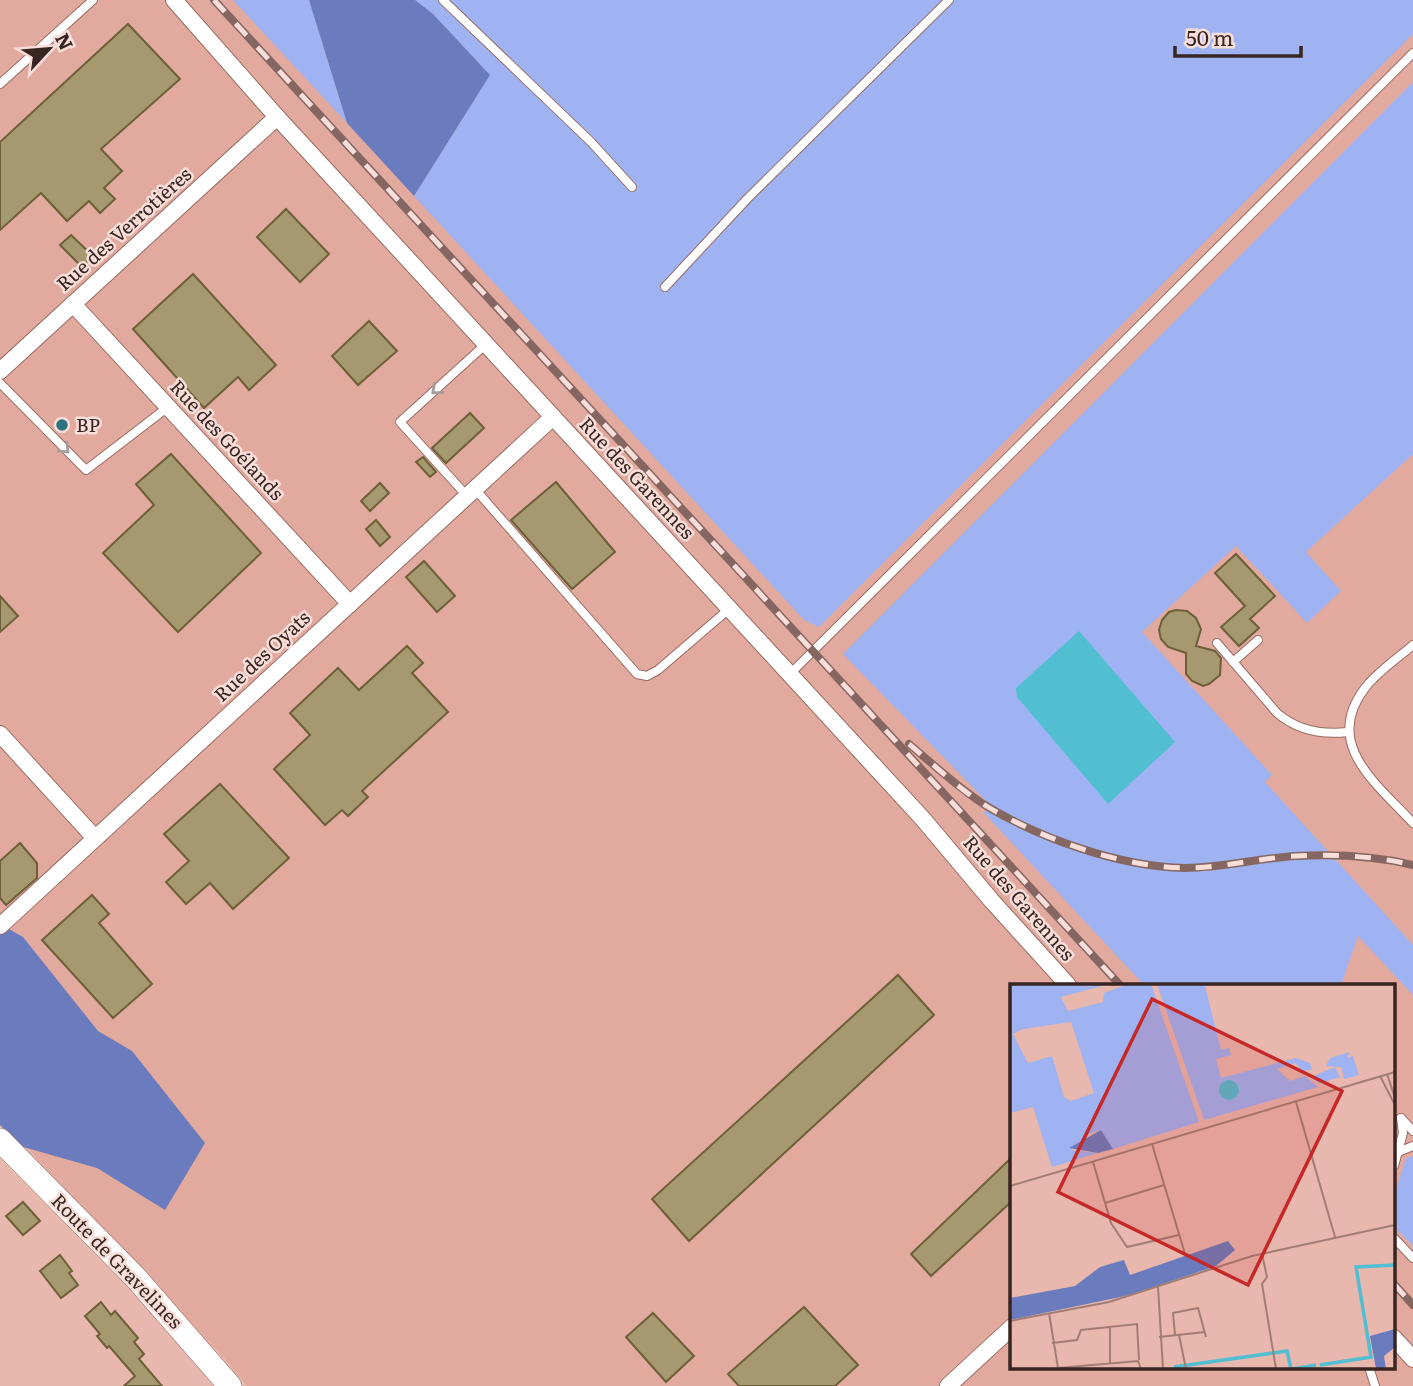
<svg xmlns="http://www.w3.org/2000/svg" width="1413" height="1386" font-family="Literata,serif">
<style>
.built{fill:#e2a99e;fill-rule:evenodd}
.green{fill:#9fb3f2}
.forest{fill:#6a7cbe}
.water{fill:#51bed2}
.building{fill:#a7996f;stroke:#6d5f37;stroke-width:2}
.lines{fill:none;stroke-linecap:round;stroke-linejoin:round}
.lane-casing{stroke:#986b63;stroke-width:10}
.street-casing{stroke:#986b63;stroke-width:18}
.secondary-casing{stroke:#986b63;stroke-width:24}
.lane{stroke:#fff;stroke-width:8}
.street{stroke:#fff;stroke-width:16}
.secondary{stroke:#fff;stroke-width:23}
.rail-casing{stroke:#866660;stroke-width:8}
.rail{stroke:#f8ded9;stroke-width:5;stroke-dasharray:16;stroke-linecap:butt}
.oneway{stroke:#a59d9c}
.poi-dot{fill:#2b727f;stroke:#f8ded9;stroke-width:2.5}
.labels{text-anchor:middle;stroke-width:5;stroke-linejoin:round;paint-order:stroke}
.street-label{font-size:19px;fill:#382522;stroke:#f8ded9}
.poi-label{font-size:19px;fill:#382522;stroke:#f8ded9;text-anchor:start}
.inset-river{fill:none;stroke:#51bed2;stroke-width:3.5}
.inset-road{fill:none;stroke:#a27d75;stroke-width:2}
.view{fill:#c62827;fill-opacity:0.15;stroke:#c62827;stroke-width:3.5}
.inset-edge{fill:none;stroke:#382522;stroke-width:3.5}
</style>
<rect width="100%" height="100%" fill="#e8b7ad"/>
<path class="built" d="M0 0H1413V1386H247L225 1359 0 1119ZM1012 985H1394V1367H1012Z"/>
<g class="green">
<path d="M233 0H309L347 123Z"/>
<path d="M415 0H1413V34L819 627 804 620 414 196 490 75 433 14Z"/>
<path d="M1413 82V454L1306 552 1341 591 1307 623 1236 546 1142 632 1272 775 1265 782 1413 945V995L1358 936 1341 985H1144L984 813 989 804 843 654Z"/>
<path d="M1413 1156V1246L1394 1227V1196L1406 1158Z"/>
</g>
<g class="forest">
<path d="M309 0H415L433 14 490 75 414 196 347 123Z"/>
<path d="M0 924 23 937 98 1031 132 1051 205 1143 165 1210 97 1168 20 1146 0 1125Z"/>
</g>
<path class="water" d="M1079 631 1175 742 1108 804 1017 697 1016 688Z"/>
<g class="building">
<path d="M128 24 180 79 101 149 122 171 104 188 115 199 100 213 89 201 67 221 41 193 0 230V142Z"/>
<path d="M286 209 329 254 300 282 257 237Z"/>
<path d="M71 235 93 256 82 267 60 245Z"/>
<path d="M193 274 276 365 249 390 238 377 204 408 133 329Z"/>
<path d="M369 321 397 351 358 385 332 356Z"/>
<path d="M470 413 484 428 446 463 432 448Z"/>
<path d="M171 454 261 553 178 632 103 553 154 505 136 484Z"/>
<path d="M423 457 436 472 430 477 416 462Z"/>
<path d="M556 482 615 552 572 589 511 520Z"/>
<path d="M380 483 389 493 370 511 361 501Z"/>
<path d="M376 520 390 537 380 546 366 529Z"/>
<path d="M1236 554 1275 596 1250 619 1259 628 1239 646 1221 627 1245 606 1215 573Z"/>
<path d="M424 561 455 596 437 612 406 577Z"/>
<path d="M0 596 18 616 0 632Z"/>
<path d="M1176 610 1187 611 1196 618 1201 629 1196 646 1215 651 1221 658 1220 675 1209 684 1203 686 1192 681 1186 674V653L1168 647 1161 639 1159 630 1162 620 1169 612Z"/>
<path d="M407 646 423 663 412 673 448 712 362 791 368 797 348 816 342 810 325 825 274 769 310 735 290 713 338 668 359 690Z"/>
<path d="M220 784 289 858 233 909 210 883 186 904 166 882 189 861 164 834Z"/>
<path d="M20 843 37 863V878L6 905 0 898V861Z"/>
<path d="M92 895 109 914 99 923 152 984 113 1018 42 940Z"/>
<path d="M898 975 934 1015 689 1241 652 1199Z"/>
<path d="M1012 1157V1201L931 1276 911 1254Z"/>
<path d="M23 1202 40 1221 23 1235 6 1216Z"/>
<path d="M60 1255 72 1271 69 1273 78 1285 61 1298 40 1271Z"/>
<path d="M101 1302 111 1315 115 1311 138 1338 134 1342 144 1354 139 1359 162 1386H124L135 1376 109 1346 107 1348 97 1336 100 1334 85 1316Z"/>
<path d="M804 1307 858 1365 835 1386H739L728 1374Z"/>
<path d="M653 1313 694 1356 666 1382 626 1337Z"/>
</g>
<g class="lines">
<defs>
<g id="lane">
<path d="M443 0 591 142 632 187"/>
<path d="M0 84 93 0"/>
<path d="M665 287 747 199 949 0"/>
<path d="M0 383 86 470 168 407"/>
<path d="M475 489 637 674 647 676 658 670 729 609"/>
<path d="M467 496 400 422 486 344"/>
<path d="M1217 643 1277 713C1298 731 1322 735 1348 732"/>
<path d="M1413 645C1398 658 1377 672 1365 688 1322 744 1377 784 1413 823"/>
<path d="M1233 662 1258 640"/>
<path d="M789 675 1413 53"/>
<path d="M1401 1118 1413 1131"/>
<path d="M1398 1152 1413 1146"/>
<path d="M1394 1166 1403 1133 1401 1118"/>
<path d="M1394 1238 1413 1258"/>
<path d="M1369 1367 1375 1386"/>
</g>
<g id="street">
<path d="M174 0 277 117 923 819 991 900 1068 985"/>
<path d="M73 304 350 604"/>
<path d="M0 371 277 117"/>
<path d="M0 734 95 838"/>
<path d="M0 926 553 417"/>
<path d="M1394 1338 1413 1359"/>
<path d="M948 1386 1012 1327"/>
</g>
<path id="secondary" d="M0 1140 135 1277 230 1386"/>
</defs>
<use href="#lane" class="lane-casing"/>
<use href="#street" class="street-casing"/>
<use href="#secondary" class="secondary-casing"/>
<use href="#lane" class="lane"/>
<use href="#street" class="street"/>
<use href="#secondary" class="secondary"/>
<defs>
<g id="rail">
<path d="M214 0 1120 985"/>
<path d="M909 744C934 765 959 789 988 807 1042 839 1121 867 1185 868 1222 868 1259 858 1296 856 1335 854 1375 856 1413 865"/>
<path d="M1394 1284 1413 1305"/>
</g>
</defs>
<use href="#rail" class="rail-casing"/>
<use href="#rail" class="rail"/>
</g>
<defs><path id="oneway-chevron" d="M-2-3.5L2.5 0L-2 3.5" fill="none" stroke-width="1.6" stroke-linecap="round" stroke-linejoin="round" transform="scale(1.75)"/></defs>
<g class="oneway">
<use href="#oneway-chevron" transform="translate(436 390) rotate(139)"/>
<use href="#oneway-chevron" transform="translate(65 449) rotate(45)"/>
</g>
<circle class="poi-dot" cx="62" cy="425" r="7"/>
<g class="labels">
<g class="street-label">
<text transform="translate(124 229) rotate(-42)" y="7">Rue des Verrotières</text>
<text transform="translate(227 440) rotate(47)" y="7">Rue des Goélands</text>
<text transform="translate(637 478) rotate(47)" y="7">Rue des Garennes</text>
<text transform="translate(262 656) rotate(-43)" y="7">Rue des Oyats</text>
<text transform="translate(1019 898) rotate(49)" y="7">Rue des Garennes</text>
<text transform="translate(117 1261) rotate(46)" y="7">Route de Gravelines</text>
</g>
<g class="poi-label">
<text x="76" y="432">BP</text>
</g>
</g>
<g transform="translate(1010 984)">
<rect width="385" height="385" fill="#e8b7ad"/>
<path d="M0 0H99L51 13 58 27 93 18 94 9 118 0H141L189 138 103 165 91 146 79 150 61 166 88 169 42 183 23 123 0 129ZM61 38 84 109 61 117 54 113 42 72 18 79 3 50 13 45ZM147 0H200L195 2 211 66 219 64 221 71 206 75 211 94 286 74 300 79 302 85 293 87 285 79 267 85 280 97 295 92 308 103 194 136ZM340 68 337 74 343 72 349 91 334 95 331 83 316 82 320 74ZM325 83 330 93 309 99 301 93Z" fill="#9fb3f2" fill-rule="evenodd"/>
<path d="M91 146 103 165 88 169 59 164ZM218 257 225 266 206 282 120 311 0 336V314L65 302 90 283 114 276 120 291ZM385 345V363L374 372 376 385H366L360 352Z" fill="#6a7cbe"/>
<path d="M209 106a10 10 0 1 1 20 0a10 10 0 1 1-20 0Z" fill="#51bed2"/>
<path class="inset-river" d="M310 381 361 373 346 283 385 281M164 383 277 367 281 385M283 385 306 381"/>
<path class="inset-road" d="M377 90 385 114M370 92 385 121M286 118 325 253M142 160 175 270M83 178 101 239 117 263 169 251M0 202 385 88M95 219 154 201M252 270 257 293 252 300 266 385M148 303 153 385M39 329 48 384 128 377 131 385M0 337 99 318 242 272 385 241M100 344V379M165 351 163 329 188 324 196 353M169 351 176 385M149 353 195 348M42 359 67 356 71 346 127 340 129 376"/>
<path class="view" d="M142 15 332 107 238 301 48 208Z"/>
<rect width="385" height="385" class="inset-edge"/>
</g>
<g transform="translate(49 49) rotate(64)" stroke="#f8ded9" stroke-width="5" paint-order="stroke">
<path d="M0-5L12 26L0 18L-12 26Z" fill="#382522"/>
<text y="-10" font-size="19" font-weight="bold" text-anchor="middle" fill="#382522">N</text>
</g>
<path d="M1175 46v10h126v-10" fill="none" stroke="#382522" stroke-width="3.5"/>
<text x="1186" y="46" font-size="21" fill="#382522" stroke="#f8ded9" stroke-width="5" paint-order="stroke">50 m</text>
</svg>
